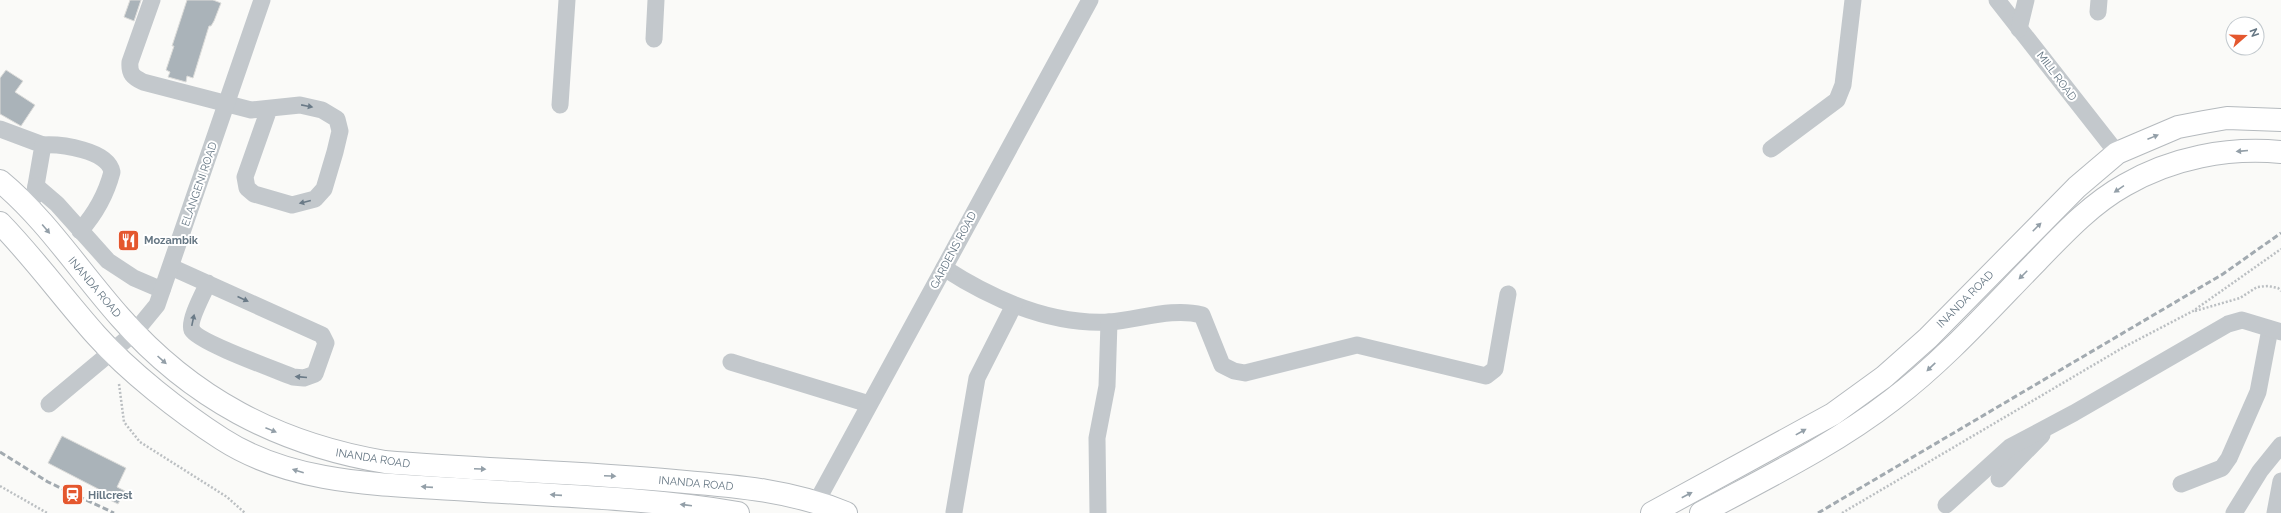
<svg xmlns="http://www.w3.org/2000/svg" width="2281" height="513" font-family="Raleway,sans-serif">
<style>
.building{fill:#aab3b9;stroke:#dcdcda}
.lines{fill:none;stroke-linecap:round;stroke-linejoin:round}
.major-casing{stroke:#b5babe;stroke-width:24}
.path{stroke:#bbbfc2;stroke-width:2.5;stroke-dasharray:2 2;stroke-linecap:butt}
.minor{stroke:#c3c8cc;stroke-width:17}
.major{stroke:#fff;stroke-width:22}
.rail{stroke:#a2aab0;stroke-width:3;stroke-dasharray:6 3;stroke-linecap:butt}
.oneway{fill:#6a7a87}
.oneway2{fill:#939fa8}
.labels{text-anchor:middle;stroke-width:4;stroke-linejoin:round;paint-order:stroke}
.street-label{font-size:11px;fill:#657683;stroke:#fff}
.poi-label{font-size:11px;font-weight:bold;fill:#657683;stroke:#fff;text-anchor:start}
</style>
<rect width="100%" height="100%" fill="#fafaf8"/>
<g class="building">
<path d="M130 0H141L134 21 124 17Z"/>
<path d="M187 0H213L221 3 214 21 211 26H209L193 78 187 76 186 82 168 77 170 72 166 70 174 46H172Z"/>
<path d="M6 70 23 81 15 92 35 105 21 126 0 114V78Z"/>
<path d="M62 436 126 468 117 487 125 491 118 504 102 496 104 492 48 463Z"/>
</g>
<g class="lines">
<defs>
<g id="major">
<path d="M0 181C46 219 80 272 120 317 191 398 278 444 385 462 481 470 578 472 675 481 735 486 790 490 846 513"/>
<path d="M0 223C35 259 63 298 96 335 129 372 180 412 222 439 295 486 387 484 470 490 560 496 650 498 738 513"/>
<path d="M1652 513 1833 414 1884 377 1928 338 2077 187 2117 153 2178 127 2204 122 2227 118 2281 120"/>
<path d="M1701 513C1766 478 1834 445 1892 400 1945 360 1991 308 2037 261 2064 233 2091 204 2125 185 2172 158 2227 147 2281 152"/>
</g>
</defs>
<use href="#major" class="major-casing"/>
<g class="path">
<path d="M2195 311 2240 298 2257 287 2268 286 2278 288 2281 291"/>
<path d="M119 384 124 422 140 442 227 497 245 513"/>
<path d="M0 486 47 513"/>
<path d="M1842 513 2124 347 2193 311 2281 249"/>
</g>
<g class="minor">
<path d="M152 0 130 62C129 74 133 77 143 82L251 110 300 105 322 110 337 119 340 131 335 152 324 189 315 199 292 205 254 194 247 188 245 177 269 109"/>
<path d="M1997 0 2117 153"/>
<path d="M2098 12 2099 0"/>
<path d="M2019 29 2026 0"/>
<path d="M654 39 656 0"/>
<path d="M560 105 567 0"/>
<path d="M0 129 43 145 34 197"/>
<path d="M43 145C61 144 108 150 112 172 106 195 96 213 80 231"/>
<path d="M1771 149 1837 100 1843 85 1853 0"/>
<path d="M36 186 57 204 108 261 134 278 162 290"/>
<path d="M171 267 322 335 326 343 315 374 304 378 293 377C276 370 198 342 192 330 188 321 204 292 208 283"/>
<path d="M944 268C992 299 1050 325 1109 322 1139 320 1172 307 1202 315L1222 365 1234 371 1245 373 1357 345 1486 376 1495 369 1508 294"/>
<path d="M731 362 869 404"/>
<path d="M49 404 134 333 157 305 262 0"/>
<path d="M1999 479 2042 435"/>
<path d="M2181 484 2222 468 2229 458 2258 392 2270 329"/>
<path d="M817 501 1090 0"/>
<path d="M1946 505 2010 447 2074 413 2228 324 2242 320 2281 332"/>
<path d="M954 512 977 378 1014 305"/>
<path d="M1098 513 1097 438 1107 386 1109 322"/>
<path d="M2234 513 2260 471 2281 445"/>
<path d="M2275 513 2281 481"/>
</g>
<use href="#major" class="major"/>
<g class="rail">
<path d="M0 452 48 482 114 513"/>
<path d="M1818 513 2223 274 2281 233"/>
</g>
</g>
<defs><path id="oneway-solid" d="M-6-.8H1V-3.2L6.5 0L1 3.2V.8H-6Z"/></defs>
<g class="oneway">
<use href="#oneway-solid" transform="translate(307 106) rotate(11)"/>
<use href="#oneway-solid" transform="translate(305 202) rotate(166)"/>
<use href="#oneway-solid" transform="translate(243 299) rotate(24)"/>
<use href="#oneway-solid" transform="translate(193 320) rotate(-78)"/>
<use href="#oneway-solid" transform="translate(301 377) rotate(-175)"/>
</g>
<g class="oneway2">
<use href="#oneway-solid" transform="translate(2153 137) rotate(-22)"/>
<use href="#oneway-solid" transform="translate(2242 151) rotate(175)"/>
<use href="#oneway-solid" transform="translate(2119 189) rotate(146)"/>
<use href="#oneway-solid" transform="translate(2037 227) rotate(-45)"/>
<use href="#oneway-solid" transform="translate(46 229) rotate(50)"/>
<use href="#oneway-solid" transform="translate(2023 275) rotate(135)"/>
<use href="#oneway-solid" transform="translate(162 360) rotate(42)"/>
<use href="#oneway-solid" transform="translate(1931 367) rotate(136)"/>
<use href="#oneway-solid" transform="translate(271 430) rotate(22)"/>
<use href="#oneway-solid" transform="translate(1801 432) rotate(-29)"/>
<use href="#oneway-solid" transform="translate(480 469) rotate(3)"/>
<use href="#oneway-solid" transform="translate(298 471) rotate(-163)"/>
<use href="#oneway-solid" transform="translate(610 476) rotate(3)"/>
<use href="#oneway-solid" transform="translate(427 487) rotate(-176)"/>
<use href="#oneway-solid" transform="translate(556 495) rotate(-176)"/>
<use href="#oneway-solid" transform="translate(1687 495) rotate(-28)"/>
<use href="#oneway-solid" transform="translate(686 505) rotate(-173)"/>
</g>
<defs>
<symbol id="restaurant-square" viewBox="-11 -11 22 22"><rect x="-9" y="-9" width="18" height="18" rx="4" fill="#e4572e" stroke="#fff"/><path d="M-5-6h1v4h1v-4h1v4h1v-4h1v5L-1.5 .5V6h-2V.5L-5-1ZM5-6V6H3V1.5H1.5Q1.5-4 5-6Z" fill="#fff"/></symbol>
<symbol id="station-square" viewBox="-11 -11 22 22"><rect x="-9" y="-9" width="18" height="18" rx="4" fill="#e4572e" stroke="#fff"/><path d="M-3-6H3Q5-6 5-4V2Q5 4 3 4L4.5 6H3L1.5 4h-3L-3 6H-4.5L-3 4Q-5 4-5 2V-4Q-5-6-3-6ZM-3.5-4v3h7v-3ZM-3.5 1v1.5H-2V1ZM2 1v1.5H3.5V1Z" fill="#fff"/></symbol>
</defs>
<g fill-rule="evenodd">
<use href="#restaurant-square" x="116" y="228" width="25" height="25"/>
<use href="#station-square" x="60" y="482" width="25" height="25"/>
</g>
<g class="labels">
<g class="street-label">
<text transform="translate(2057 76) rotate(53)" y="4">MILL ROAD</text>
<text transform="translate(199 184) rotate(-71)" y="4">ELANGENI ROAD</text>
<text transform="translate(953 250) rotate(-62)" y="4">GARDENS ROAD</text>
<text transform="translate(95 287) rotate(50)" y="4">INANDA ROAD</text>
<text transform="translate(1965 299) rotate(-45)" y="4">INANDA ROAD</text>
<text transform="translate(373 458) rotate(9)" y="4">INANDA ROAD</text>
<text transform="translate(696 483) rotate(5)" y="4">INANDA ROAD</text>
</g>
<g class="poi-label">
<text x="144" y="244">Mozambik</text>
<text x="88" y="499">Hillcrest</text>
</g>
</g>
<g transform="translate(2245 36) rotate(70)"><circle r="19" fill="#ffffff" stroke="#c1c8cd"/>
<path d="M0-3L7 15L0 10L-7 15Z" fill="#e4572e"/>
<text y="-6" font-size="11" font-weight="bold" text-anchor="middle" fill="#657683">N</text>
</g>
</svg>
